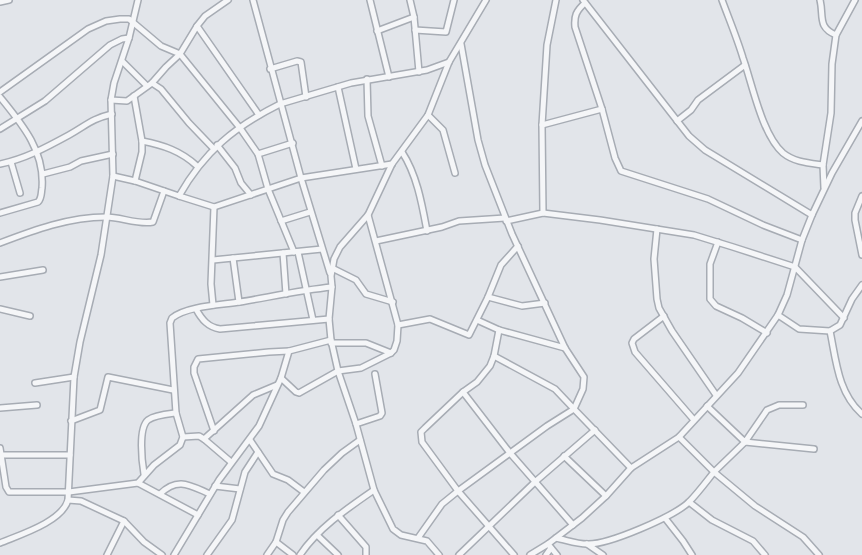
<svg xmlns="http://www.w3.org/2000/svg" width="862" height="555" font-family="'Source Sans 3',sans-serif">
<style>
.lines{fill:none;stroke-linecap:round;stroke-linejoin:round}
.street-casing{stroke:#a7acb4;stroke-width:8}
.street{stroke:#f5f6f8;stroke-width:5}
</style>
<rect width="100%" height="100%" fill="#e2e5ea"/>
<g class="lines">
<defs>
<g id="street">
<path d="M253 0 301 178 330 273"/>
<path d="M370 0 389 77"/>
<path d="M410 0 414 17 419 72"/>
<path d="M583 0 689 136 705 150 812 215"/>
<path d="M722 0C729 19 737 38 743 58 752 83 762 135 783 153 794 162 808 163 823 165"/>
<path d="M820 0C824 16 817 27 836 35"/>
<path d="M0 2 9 0"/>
<path d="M585 3C576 11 574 16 575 27L602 109 615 158 621 171 708 199 763 225 802 240"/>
<path d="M197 26 259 115"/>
<path d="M415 30 446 32 454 0"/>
<path d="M377 31 414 17"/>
<path d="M461 44 478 140 485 165 512 234 565 348 584 377 583 389 574 409 631 468"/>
<path d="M122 61 147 86"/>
<path d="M270 69 297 61 301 62 306 97"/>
<path d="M367 79 368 116 382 166"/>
<path d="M152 83 161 89 189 123 213 148"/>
<path d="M338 87 356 169"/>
<path d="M0 92 88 29 106 21 120 19H129L161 46 180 54 240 128 258 154 268 189 294 252"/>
<path d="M134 96 142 141V152L135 181"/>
<path d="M0 97C22 124 45 151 42 188 41 193 42 198 38 202L0 213"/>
<path d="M111 100 127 101 152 83 166 67 180 54 197 26 205 16 228 0"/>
<path d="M428 115 443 130 455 173"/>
<path d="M677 121 691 110 698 100 745 65"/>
<path d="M542 125 602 109"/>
<path d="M0 129 45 101 110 45 122 39 129 38"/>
<path d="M142 141C163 145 181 151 197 166"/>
<path d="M217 145 235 168 241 183 251 195"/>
<path d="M402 152C417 175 422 204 427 231"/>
<path d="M258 154 293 143"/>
<path d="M11 162 20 193"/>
<path d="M0 164C25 159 47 147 69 135 87 125 91 119 112 114"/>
<path d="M43 174 70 167 81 161 113 154"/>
<path d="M113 176 135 181 179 196 214 207 301 178 392 164"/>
<path d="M824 188 823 165 831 113 832 64 836 35 855 0"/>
<path d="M179 196C204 152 234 127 280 104L351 83 427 70 449 62"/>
<path d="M862 196 855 213V220L862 255"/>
<path d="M543 213 542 125 547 45 556 0"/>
<path d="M281 221 310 212"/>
<path d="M506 221 543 213 600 220 694 235 733 247 795 267 844 318"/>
<path d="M657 229 654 259 657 299 659 308 672 331 716 395"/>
<path d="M376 241 442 227 459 221 505 218"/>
<path d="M718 242 710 264V299L716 306 742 318 767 333"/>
<path d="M0 243C34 230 69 217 106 217 121 217 138 225 153 222L164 191"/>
<path d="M298 252 313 320"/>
<path d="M283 253 286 294"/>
<path d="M233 258 239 302"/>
<path d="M213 260 322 249"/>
<path d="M332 268 356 280 366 294 393 302"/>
<path d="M0 277 43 270"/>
<path d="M488 297 522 306 545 303"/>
<path d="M213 305 211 284 214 207"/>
<path d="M0 309 30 316"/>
<path d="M196 309C202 320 208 327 220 329L329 319"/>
<path d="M778 315 799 329 830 331 840 325 852 299 862 285"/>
<path d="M664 316 634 339 632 343 635 352 694 420"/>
<path d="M477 320 499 330 565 348"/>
<path d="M398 325 430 319 469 335 488 297 501 265 518 246"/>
<path d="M499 330 494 356 490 366 477 382 463 392 425 428 421 432 422 442 458 491 514 555"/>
<path d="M830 331C836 360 838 393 862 414"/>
<path d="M331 343H366L391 353"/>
<path d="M281 378 296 392 299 393 338 371 361 368 391 353 394 350 397 341 398 325 368 215"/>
<path d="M35 383 74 377"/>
<path d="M463 392 510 453 573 525"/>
<path d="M707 406 745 442 767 410 779 405H803"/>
<path d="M0 408 37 405"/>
<path d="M71 421 100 410 108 377 173 390"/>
<path d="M356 424 380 416 382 413 375 374"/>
<path d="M214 431 194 373V367L198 359 269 352 289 351"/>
<path d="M183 437 199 436 204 439 231 462"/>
<path d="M679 437 714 472 745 442 814 449"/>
<path d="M204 439 253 395 277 385"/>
<path d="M250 440 273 474 288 480 304 492"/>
<path d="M0 448 6 487 9 492H69L138 483 154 465 180 445 183 437 176 413 170 323 172 318C187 306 221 305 240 302 270 297 301 290 332 287"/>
<path d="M1 455H70"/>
<path d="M564 456 606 496"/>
<path d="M144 474C142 462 138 428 148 420 155 415 168 414 176 413"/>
<path d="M138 483 198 515"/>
<path d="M215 486 240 489"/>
<path d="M160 494C178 476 191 486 210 494"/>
<path d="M68 500 81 501 124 521 144 542 162 555"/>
<path d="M689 502 712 520 753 541 765 555"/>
<path d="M338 515 366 547V555"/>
<path d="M665 518 683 541 692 555"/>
<path d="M317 535 338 555"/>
<path d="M418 538 442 504 458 491 547 426 574 409 555 389 494 356"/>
<path d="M556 538C566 540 577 544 587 544 608 545 673 517 689 502 698 493 706 482 714 472L755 506 803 537 819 555"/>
<path d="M276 542 293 555"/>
<path d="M0 543C19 535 62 522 68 500L74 377 80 342 101 255 113 176 111 100 114 83 129 38 138 0"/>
<path d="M548 544 557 555"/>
<path d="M587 544 603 555"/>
<path d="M107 555 124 521"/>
<path d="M174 555 219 480 259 426 281 378 289 351 331 340"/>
<path d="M207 555 232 520 245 472 258 452"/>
<path d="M267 555 276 542 283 520 288 512 324 470 342 453 360 440"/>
<path d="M300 555C318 528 348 508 374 490"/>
<path d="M439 555 427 541 401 535 393 529 374 490 356 424 338 371 331 340 329 319 332 287 331 276 334 259 340 247 368 215 392 164 428 115 449 62 486 0"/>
<path d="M459 555 536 481 595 430"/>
<path d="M530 555 548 544 582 518 606 496 631 468 679 437 738 373 778 315 787 295 802 240 812 215 832 173 862 121"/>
<path d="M546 555 551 548"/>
</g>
</defs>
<use href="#street" class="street-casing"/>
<use href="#street" class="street"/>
</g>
</svg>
